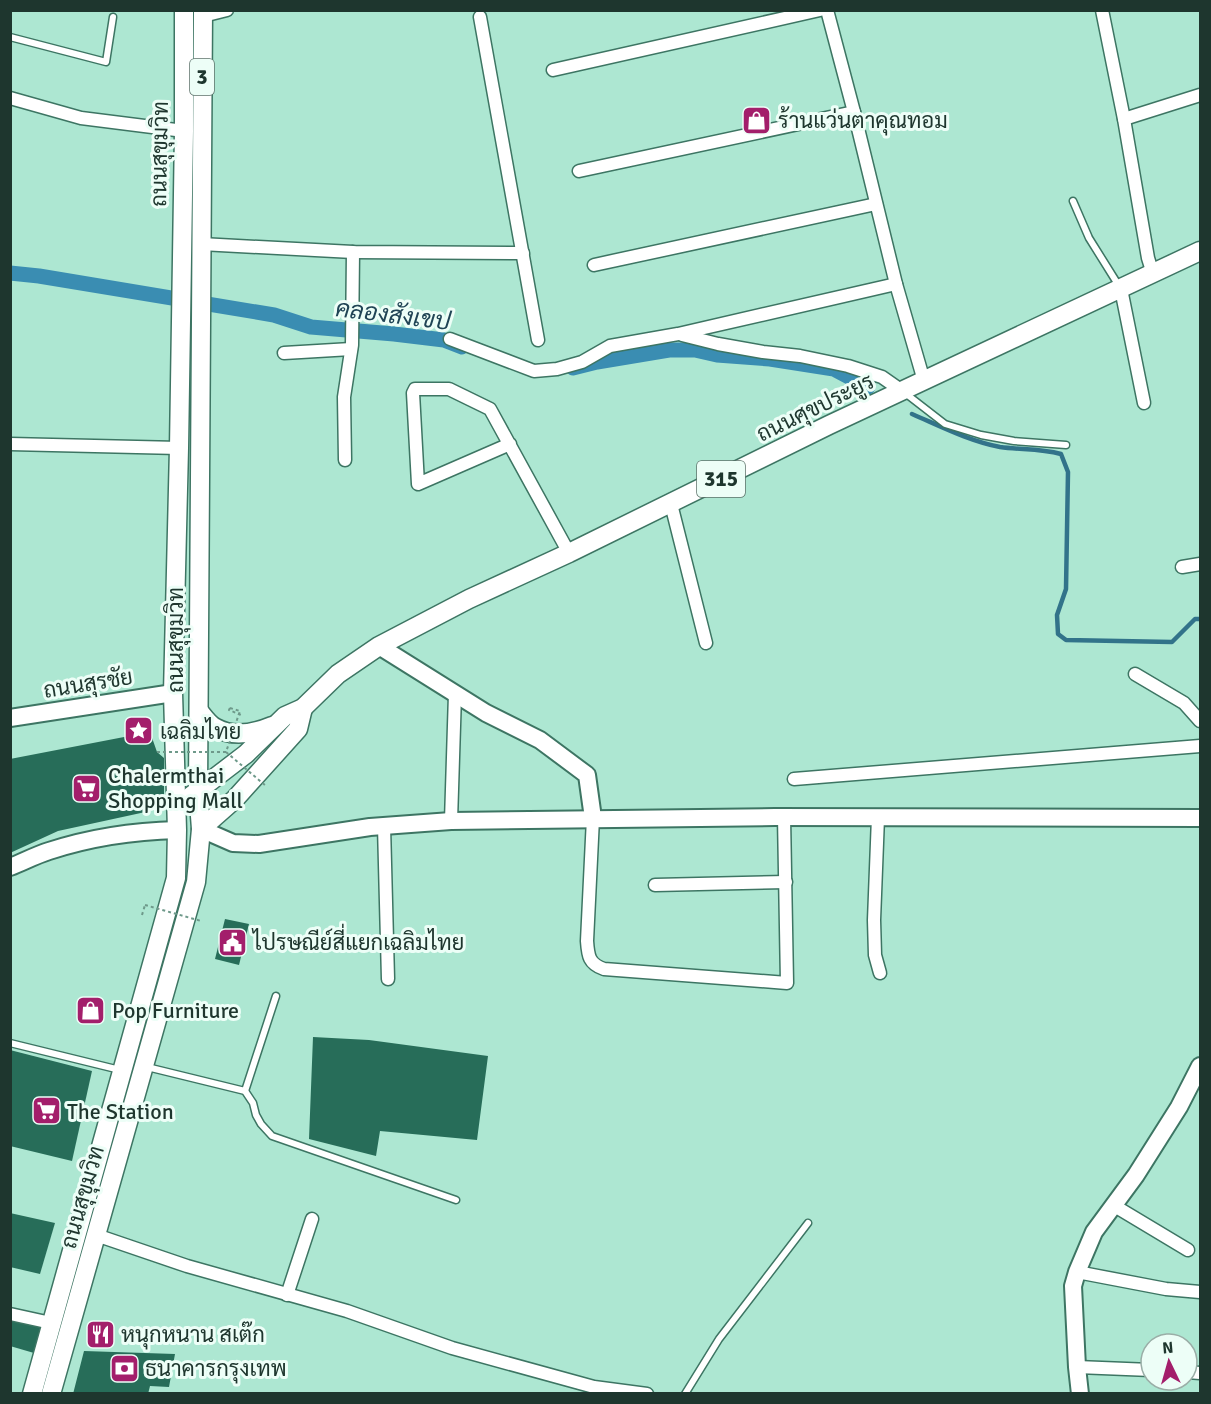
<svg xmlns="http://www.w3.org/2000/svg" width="1211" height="1404" font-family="Signika,Sarabun,sans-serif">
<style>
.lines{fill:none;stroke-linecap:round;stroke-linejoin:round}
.stream{stroke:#32738a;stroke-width:4.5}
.canal{stroke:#3a8db2;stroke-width:15}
.building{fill:#276d59}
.lane-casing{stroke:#3d7563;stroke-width:9}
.street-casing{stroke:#3d7563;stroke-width:15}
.secondary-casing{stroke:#3d7563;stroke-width:20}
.primary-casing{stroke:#3d7563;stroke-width:21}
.path{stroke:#6e998a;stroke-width:2;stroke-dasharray:3 3;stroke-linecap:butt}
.lane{stroke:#fff;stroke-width:6}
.street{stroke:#fff;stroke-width:12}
.secondary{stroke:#fff;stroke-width:16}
.primary{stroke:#fff;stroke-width:18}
.path-bridge{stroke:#6e998a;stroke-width:2;stroke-dasharray:3 3;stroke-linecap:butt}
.labels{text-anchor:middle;stroke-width:6;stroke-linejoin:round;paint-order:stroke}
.shield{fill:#edfef7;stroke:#5c726a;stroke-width:1.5}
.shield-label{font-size:21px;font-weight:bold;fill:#1e362e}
.poi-label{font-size:22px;fill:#1e362e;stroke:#edfef7;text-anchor:start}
.street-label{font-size:22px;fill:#1e362e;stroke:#edfef7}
.water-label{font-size:24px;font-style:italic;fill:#204455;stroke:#edfef7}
</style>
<rect width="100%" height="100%" fill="#ade7d2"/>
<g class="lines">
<path class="stream" d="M912 414C940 426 969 441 1000 447 1021 450 1039 448 1061 454L1068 472 1066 589 1057 615 1058 634 1066 640 1172 642 1195 619H1200"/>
<g class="canal">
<path d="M10 273 39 276 274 315 311 327 394 334 444 340 462 347"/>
<path d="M573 368 597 362 669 350H695L717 355 770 359 834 369 868 387"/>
</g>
</g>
<g class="building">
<path d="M150 732 157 752 164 758V799L150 811 58 831 10 853V759Z"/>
<path d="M225 919 249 924 239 965 215 959Z"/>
<path d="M313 1037 369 1040 488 1056 477 1140 380 1131 376 1156 309 1139Z"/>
<path d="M10 1050 92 1071 72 1161 10 1146Z"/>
<path d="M10 1213 55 1223 40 1274 10 1267Z"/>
<path d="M10 1319 42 1327 34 1353 10 1346Z"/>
<path d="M84 1351 175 1354 169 1387 150 1386 148 1394H73Z"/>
</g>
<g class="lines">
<defs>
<g id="lane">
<path d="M10 37 106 62 113 17"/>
<path d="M1073 201 1089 238 1119 286"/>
<path d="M905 393 945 424 981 435 1014 441 1066 445"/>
<path d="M10 1043 120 1070"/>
<path d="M147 1067 245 1091 253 1103 256 1115 261 1124 272 1136 456 1200"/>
<path d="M245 1091 276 996"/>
<path d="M685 1394 719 1339 808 1223"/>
</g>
<g id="street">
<path d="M827 10 854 112 896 284 924 381"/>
<path d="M1102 10 1124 119 1148 258 1153 274"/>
<path d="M203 16 227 10"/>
<path d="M480 17 538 340"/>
<path d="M553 70 820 10"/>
<path d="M10 98 81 118 184 131"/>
<path d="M1124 119 1200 95"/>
<path d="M579 171 854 112"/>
<path d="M201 244 353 252 523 253"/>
<path d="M594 265 876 204"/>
<path d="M1121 289 1144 403"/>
<path d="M682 335 718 344 763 352 800 356 848 366 882 377 902 391"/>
<path d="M450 339 534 371 557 369 582 362 610 346 678 334 896 284"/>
<path d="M284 353 351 349"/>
<path d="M10 444 179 448"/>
<path d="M510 444 418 484 413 393 415 389H449L490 409 569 553"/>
<path d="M345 460 344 397 352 345 353 252"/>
<path d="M671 504 706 643"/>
<path d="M1182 567 1200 564"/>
<path d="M1135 674 1184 703 1200 721"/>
<path d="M794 779 1200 746"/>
<path d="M878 817 874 920 875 955 880 973"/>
<path d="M593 818 587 941C588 956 589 964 604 969L787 983 784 817"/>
<path d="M451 821 455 694"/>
<path d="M384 826 388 979"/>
<path d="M655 885 786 882"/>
<path d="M1113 1205 1188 1250"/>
<path d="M96 1235 187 1266 347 1311 452 1348 594 1387 647 1394"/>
<path d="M1077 1272 1166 1289 1200 1292"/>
<path d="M287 1295 312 1219"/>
<path d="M10 1314 51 1323"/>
<path d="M1077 1367 1151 1370"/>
<path d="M1187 1372 1200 1373"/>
</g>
<g id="secondary">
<path d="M379 646 486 713 540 740 587 775 593 818"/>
<path d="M10 718 173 693"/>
<path d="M201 829 233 843 259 844 370 827 451 821 775 817 1200 818"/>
<path d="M10 867C23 862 36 855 49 851 89 838 135 831 177 830"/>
<path d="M1080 1394 1077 1367 1073 1286 1077 1272 1094 1232 1136 1175 1179 1107 1200 1066"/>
</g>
<g id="primary">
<path d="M199 711C204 717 209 725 216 728 234 738 255 733 272 726"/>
<path d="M191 796 246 754 285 716 303 708 338 674 379 646 469 599 569 553 829 425 1200 251"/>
<path d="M201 829 235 799 298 729 303 708"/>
<path d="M32 1394 176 878 177 830 173 693 179 448 184 131V10"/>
<path d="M51 1394 196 882 201 829 198 790 203 10"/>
</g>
</defs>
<use href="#lane" class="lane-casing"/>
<use href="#street" class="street-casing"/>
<use href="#secondary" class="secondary-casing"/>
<use href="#primary" class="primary-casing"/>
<g class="path">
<path d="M230 708 229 710 241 715"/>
<path d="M230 708 240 711"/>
<path d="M142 915 145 905"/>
</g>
<use href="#lane" class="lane"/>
<use href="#street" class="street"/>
<use href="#secondary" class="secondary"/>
<use href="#primary" class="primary"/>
<g class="path-bridge">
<path d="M157 752H226L240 711"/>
<path d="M226 752 266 786"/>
<path d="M145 905 201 921"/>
</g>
</g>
<defs>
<symbol id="shop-square" viewBox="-11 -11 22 22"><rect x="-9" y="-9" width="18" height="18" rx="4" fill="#a31e6b" stroke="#edfef7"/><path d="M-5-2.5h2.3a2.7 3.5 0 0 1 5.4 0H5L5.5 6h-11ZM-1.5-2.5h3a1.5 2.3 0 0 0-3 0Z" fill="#fff"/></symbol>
<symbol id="sight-square" viewBox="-11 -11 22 22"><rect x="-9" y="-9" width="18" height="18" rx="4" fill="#a31e6b" stroke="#edfef7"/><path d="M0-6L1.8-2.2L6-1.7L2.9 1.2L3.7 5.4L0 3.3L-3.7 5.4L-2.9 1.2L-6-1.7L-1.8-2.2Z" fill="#fff"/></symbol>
<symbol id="supermarket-square" viewBox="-11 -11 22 22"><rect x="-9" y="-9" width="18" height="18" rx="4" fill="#a31e6b" stroke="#edfef7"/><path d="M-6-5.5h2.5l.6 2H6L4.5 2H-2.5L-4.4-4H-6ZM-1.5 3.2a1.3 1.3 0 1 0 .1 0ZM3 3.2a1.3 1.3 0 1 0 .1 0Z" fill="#fff"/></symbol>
<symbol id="civic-square" viewBox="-11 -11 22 22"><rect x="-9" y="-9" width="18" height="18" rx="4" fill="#a31e6b" stroke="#edfef7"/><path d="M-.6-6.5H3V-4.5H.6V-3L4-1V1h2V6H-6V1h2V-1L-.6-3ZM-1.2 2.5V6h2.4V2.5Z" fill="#fff"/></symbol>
<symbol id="restaurant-square" viewBox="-11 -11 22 22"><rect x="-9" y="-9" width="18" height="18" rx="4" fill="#a31e6b" stroke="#edfef7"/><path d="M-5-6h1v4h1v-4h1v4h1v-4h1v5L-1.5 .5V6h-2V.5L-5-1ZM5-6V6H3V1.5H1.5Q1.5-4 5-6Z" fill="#fff"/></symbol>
<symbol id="bank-square" viewBox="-11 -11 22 22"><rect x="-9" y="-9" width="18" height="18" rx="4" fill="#a31e6b" stroke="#edfef7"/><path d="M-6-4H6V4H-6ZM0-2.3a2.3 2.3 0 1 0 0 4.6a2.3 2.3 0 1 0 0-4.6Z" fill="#fff"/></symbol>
</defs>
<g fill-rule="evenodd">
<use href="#shop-square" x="740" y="104" width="33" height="33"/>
<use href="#sight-square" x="122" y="714" width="33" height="33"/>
<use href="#supermarket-square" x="70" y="772" width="33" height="33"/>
<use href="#civic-square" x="216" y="926" width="33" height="33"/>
<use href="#shop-square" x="74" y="994" width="33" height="33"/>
<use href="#supermarket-square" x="30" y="1094" width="33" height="33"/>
<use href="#restaurant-square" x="84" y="1318" width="33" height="33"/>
<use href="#bank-square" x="108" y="1352" width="33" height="33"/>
</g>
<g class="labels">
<g class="shield">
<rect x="190" y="59" width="24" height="36" rx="4.5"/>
<rect x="697" y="461" width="48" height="36" rx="4.5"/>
</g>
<g class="shield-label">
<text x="202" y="84">3</text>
<text x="721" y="486">315</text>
</g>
<g class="poi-label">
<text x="778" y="128">ร้านแว่นตาคุณทอม</text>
<text x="160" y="739">เฉลิมไทย</text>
<text x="108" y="783">Chalermthai<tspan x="108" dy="25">Shopping Mall</tspan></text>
<text x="253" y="950">ไปรษณีย์สี่แยกเฉลิมไทย</text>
<text x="112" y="1018">Pop Furniture</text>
<text x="67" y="1119">The Station</text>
<text x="121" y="1342">หนุกหนาน สเต๊ก</text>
<text x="145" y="1376">ธนาคารกรุงเทพ</text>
</g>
<g class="street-label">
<text transform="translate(159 154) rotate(-89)" y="8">ถนนสุขุมวิท</text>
<text transform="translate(815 407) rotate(-26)" y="8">ถนนศุขประยูร</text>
<text transform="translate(175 640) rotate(-90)" y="8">ถนนสุขุมวิท</text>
<text transform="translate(88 683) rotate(-9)" y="8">ถนนสุรชัย</text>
<text transform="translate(82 1197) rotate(-74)" y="8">ถนนสุขุมวิท</text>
</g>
<g class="water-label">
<text transform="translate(393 315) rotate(7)" y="8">คลองสังเขป</text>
</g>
</g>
<rect width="1211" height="1404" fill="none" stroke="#1e362e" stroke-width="24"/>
<g transform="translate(1169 1362) rotate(355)"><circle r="28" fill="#edfef7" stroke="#9aaea7" stroke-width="1.5"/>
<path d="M0-4.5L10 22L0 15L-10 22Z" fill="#a31e6b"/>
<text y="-9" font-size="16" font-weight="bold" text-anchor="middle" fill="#1e362e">N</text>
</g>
</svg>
